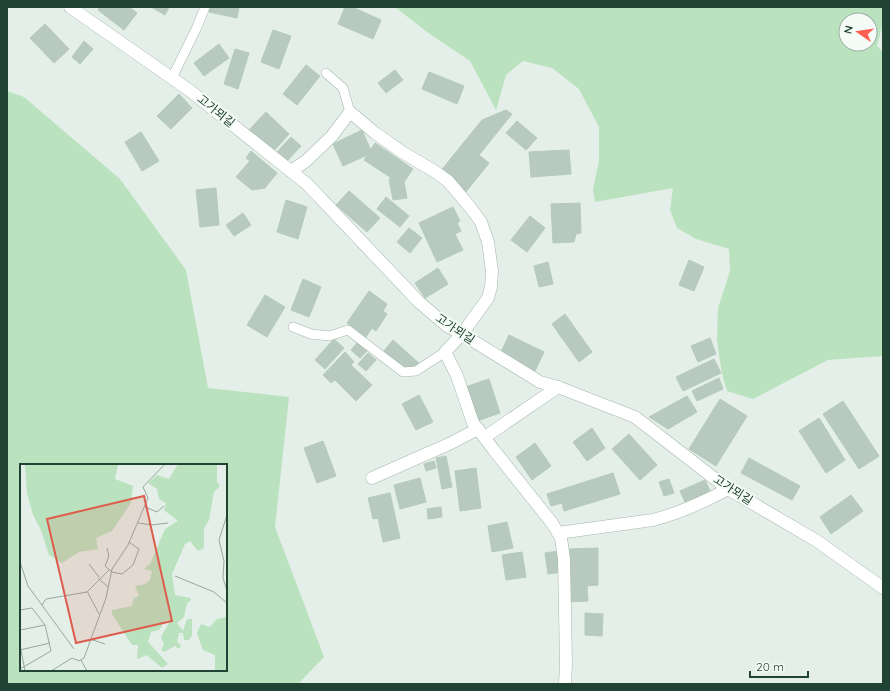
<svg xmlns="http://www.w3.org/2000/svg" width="890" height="691" font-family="Quicksand,'Noto Sans KR',sans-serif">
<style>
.green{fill:#bae2be;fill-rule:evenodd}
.building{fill:#b8cac0;stroke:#b5cabd}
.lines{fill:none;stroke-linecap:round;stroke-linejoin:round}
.service-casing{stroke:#a5b8ae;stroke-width:10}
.minor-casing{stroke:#a5b8ae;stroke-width:13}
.service{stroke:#fff;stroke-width:9}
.minor{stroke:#fff;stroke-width:12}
.labels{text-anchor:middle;stroke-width:4;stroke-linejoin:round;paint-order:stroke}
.street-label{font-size:12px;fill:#204334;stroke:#f5fbf7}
.inset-road{fill:none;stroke:#95aaa0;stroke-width:1}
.view{fill:#de5c4d;fill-opacity:0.15;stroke:#de5c4d;stroke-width:2}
.inset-edge{fill:none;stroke:#204334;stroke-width:2}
</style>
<rect width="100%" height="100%" fill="#e3efe8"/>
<g class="green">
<path d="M395 7H883V23L877 46 883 52V356L828 360 753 399 727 391 722 374 717 341 718 308 730 271 729 249 696 239 677 228 670 210 673 188 595 202 593 189 599 161V127L579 89 552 68 523 61 506 75 496 110 470 61 427 32ZM846 20H870V44H846Z"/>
<path d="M7 91 24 97 120 179 186 270 208 388 289 397 275 527 324 657 298 684H7ZM21 465H226V670H21Z"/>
</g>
<g class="building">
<path d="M100 7H129L137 13 124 30 98 10Z"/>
<path d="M151 7H169L165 15Z"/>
<path d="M210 7H239L237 18 209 12Z"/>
<path d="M345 7H352L381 20 373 39 338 24Z"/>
<path d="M45 24 69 49 54 63 30 38Z"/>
<path d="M273 30 291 36 279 69 261 62Z"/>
<path d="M84 41 93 49 80 64 72 57Z"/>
<path d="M219 44 229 58 204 76 194 63Z"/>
<path d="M235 49 249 53 238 89 224 84Z"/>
<path d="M306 65 320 76 297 105 283 94Z"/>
<path d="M395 70 403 80 386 93 378 83Z"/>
<path d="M429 72 464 86 457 104 422 89Z"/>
<path d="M179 94 192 108 171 129 157 116Z"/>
<path d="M506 110 512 114 479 155 489 163 465 193 439 173 482 120Z"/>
<path d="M266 112 289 134 273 152 249 130Z"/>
<path d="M517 121 537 138 526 150 506 133Z"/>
<path d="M362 130 372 153 343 166 333 144Z"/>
<path d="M141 132 159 161 142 171 125 142Z"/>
<path d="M291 137 301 146 286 162 276 153Z"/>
<path d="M375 143 413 169 402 185 364 160Z"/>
<path d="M569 150 571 174 531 177 529 152Z"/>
<path d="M251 151 277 173 265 188 252 190 236 177 250 161 246 158Z"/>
<path d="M403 176 407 198 393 200 389 179Z"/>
<path d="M216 188 219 225 200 227 196 190Z"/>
<path d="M349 191 380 218 367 232 336 205Z"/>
<path d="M386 197 409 216 400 227 377 209Z"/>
<path d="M286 200 307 207 298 239 277 232Z"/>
<path d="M580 203 581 233 576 234 574 242 553 243 551 204Z"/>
<path d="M453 207 460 221 457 223 461 231 455 234 463 250 437 262 419 223Z"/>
<path d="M243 213 251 225 234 236 226 225Z"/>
<path d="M530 216 545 228 527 252 511 240Z"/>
<path d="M409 228 422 238 410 253 397 242Z"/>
<path d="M689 260 704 267 694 291 679 285Z"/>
<path d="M548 262 553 284 539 287 534 266Z"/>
<path d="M438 268 448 284 425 298 415 283Z"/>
<path d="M303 279 321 287 309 317 291 310Z"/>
<path d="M369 291 387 304 383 311 387 314 376 331 372 328 366 337 347 323Z"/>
<path d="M265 295 285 307 267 337 247 325Z"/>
<path d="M565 314 592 352 579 362 552 324Z"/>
<path d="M509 335 544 352 535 371 500 354Z"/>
<path d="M710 338 716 354 698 362 691 346Z"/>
<path d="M334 339 344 348 325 369 315 360Z"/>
<path d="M393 340 421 365 413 369 404 368 384 351Z"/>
<path d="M357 343 367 351 360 358 351 350Z"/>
<path d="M345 352 354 362 351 365 372 385 356 401 335 380 331 383 323 375Z"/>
<path d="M368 353 376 360 366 371 358 364Z"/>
<path d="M714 359 721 373 683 391 676 377Z"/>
<path d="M719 378 723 389 697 401 692 391Z"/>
<path d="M489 379 500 413 477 421 465 387Z"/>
<path d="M419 395 433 422 416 430 402 404Z"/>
<path d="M687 396 697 412 668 429 649 417Z"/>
<path d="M720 399 747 416 716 466 689 449Z"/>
<path d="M843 401 879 456 859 469 823 414Z"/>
<path d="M819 418 845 460 826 473 799 431Z"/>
<path d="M592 428 605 448 587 461 573 442Z"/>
<path d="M629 434 657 465 640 480 612 449Z"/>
<path d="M323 441 336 476 317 483 304 448Z"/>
<path d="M535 443 551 466 532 480 516 457Z"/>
<path d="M446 456 452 487 442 489 436 458Z"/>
<path d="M749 458 800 486 792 500 741 473Z"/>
<path d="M434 461 436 468 426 471 424 464Z"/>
<path d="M476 468 481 508 460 511 455 471Z"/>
<path d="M613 473 620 494 564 511 562 503 551 506 547 494Z"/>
<path d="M420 478 426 502 400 509 394 485Z"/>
<path d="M669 479 674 493 664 496 659 482Z"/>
<path d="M705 480 710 491 685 502 680 491Z"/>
<path d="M390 493 400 538 383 542 378 518 373 519 368 498Z"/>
<path d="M851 495 863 511 831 534 820 517Z"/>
<path d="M441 507 442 517 428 519 427 509Z"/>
<path d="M507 522 513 548 492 552 488 526Z"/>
<path d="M598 548V585L587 586 588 601 567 602 568 549Z"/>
<path d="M559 551 562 572 548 574 545 553Z"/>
<path d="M522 552 526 577 506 580 502 555Z"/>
<path d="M585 613 603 614 602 636 585 635Z"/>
</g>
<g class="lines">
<defs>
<g id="service">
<path d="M326 73 343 88 350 112"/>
<path d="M172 78 197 27 205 7"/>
<path d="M293 327 311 334 329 336 348 330 403 372 416 371 445 352"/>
</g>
<g id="minor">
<path d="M70 7 189 90 307 184 419 302 447 326 462 334 540 382 558 387 635 417 728 489 817 541 883 588"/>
<path d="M291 171 306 161 332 136 350 112 375 133 402 152 434 171 448 181 470 207 481 222 488 242 492 271 491 287 488 298 462 334 445 352 457 376 473 423 478 429 493 449 552 523 561 538 564 559 566 664 565 684"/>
<path d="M485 437 558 387"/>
<path d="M372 478 449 444 478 429"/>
<path d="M558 533 653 520C680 513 704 502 728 489"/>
</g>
</defs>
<use href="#service" class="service-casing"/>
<use href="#minor" class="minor-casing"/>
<use href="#service" class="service"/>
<use href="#minor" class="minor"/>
</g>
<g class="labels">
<g class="street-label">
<text transform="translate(216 111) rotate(39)" y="4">고가뫼길</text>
<text transform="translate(455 329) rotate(34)" y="4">고가뫼길</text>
<text transform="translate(733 490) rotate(33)" y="4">고가뫼길</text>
</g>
</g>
<g transform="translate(20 464)">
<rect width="207" height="207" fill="#e3efe8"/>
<path d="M5 0H98L95 15 113 22 111 39 92 67 76 74 78 85 59 88 42 99 29 91 21 66 13 51 7 29ZM158 0 197 1V18L200 22 194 28 189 56 184 64V84L178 87 170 77 165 80 152 110 155 131 170 134 171 136 167 139 164 153 157 159 163 167 167 155H172V172L169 176H164L163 169H159L157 178 161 181 159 185 155 182 144 188 141 186 144 181 141 173 150 157 146 156 139 166 131 168 128 178 148 200 142 204 127 191 117 195 118 181H112L92 150V146L112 142 114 134 119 132 115 122 125 120 130 116 132 107 124 105 130 100 145 65 158 57 144 46 146 39 139 35 137 25 128 19 137 11 149 15ZM207 153V207H195V191L183 186 177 169 181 160 190 163 197 155Z" fill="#bae2be"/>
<path class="inset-road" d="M125 43 137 48 144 42M207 51 199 76 204 97 203 114 207 127M118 59 132 61 148 59M87 84 89 92 85 102 92 108 102 110 113 101 119 85 109 78M0 98 8 122 54 185M69 100 79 113M155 112 194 128 207 139M78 114 88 123M67 127 79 150M22 141 26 135 67 128 89 106M0 146 12 144 25 161M0 166 25 161 31 187 0 205M70 175 85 180M0 181 5 207M0 186 30 179M52 194 59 197 64 194 86 134 92 105 108 81 128 34 123 23 145 0M61 196 67 207M31 207 52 194"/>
<path class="view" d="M124 32 152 157 56 179 27 55Z"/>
<rect width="207" height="207" class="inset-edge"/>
</g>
<rect width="890" height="691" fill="none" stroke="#204334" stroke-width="16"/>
<g transform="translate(858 32) rotate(283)"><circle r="19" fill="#f5fbf7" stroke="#a0b1a9"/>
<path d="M0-3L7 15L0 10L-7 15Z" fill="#ff6051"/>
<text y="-6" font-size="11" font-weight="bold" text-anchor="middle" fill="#204334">N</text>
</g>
<path d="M750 671v6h58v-6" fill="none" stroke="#204334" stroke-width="2"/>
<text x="756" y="671" font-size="12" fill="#204334" stroke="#f5fbf7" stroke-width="3" paint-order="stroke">20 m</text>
</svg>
